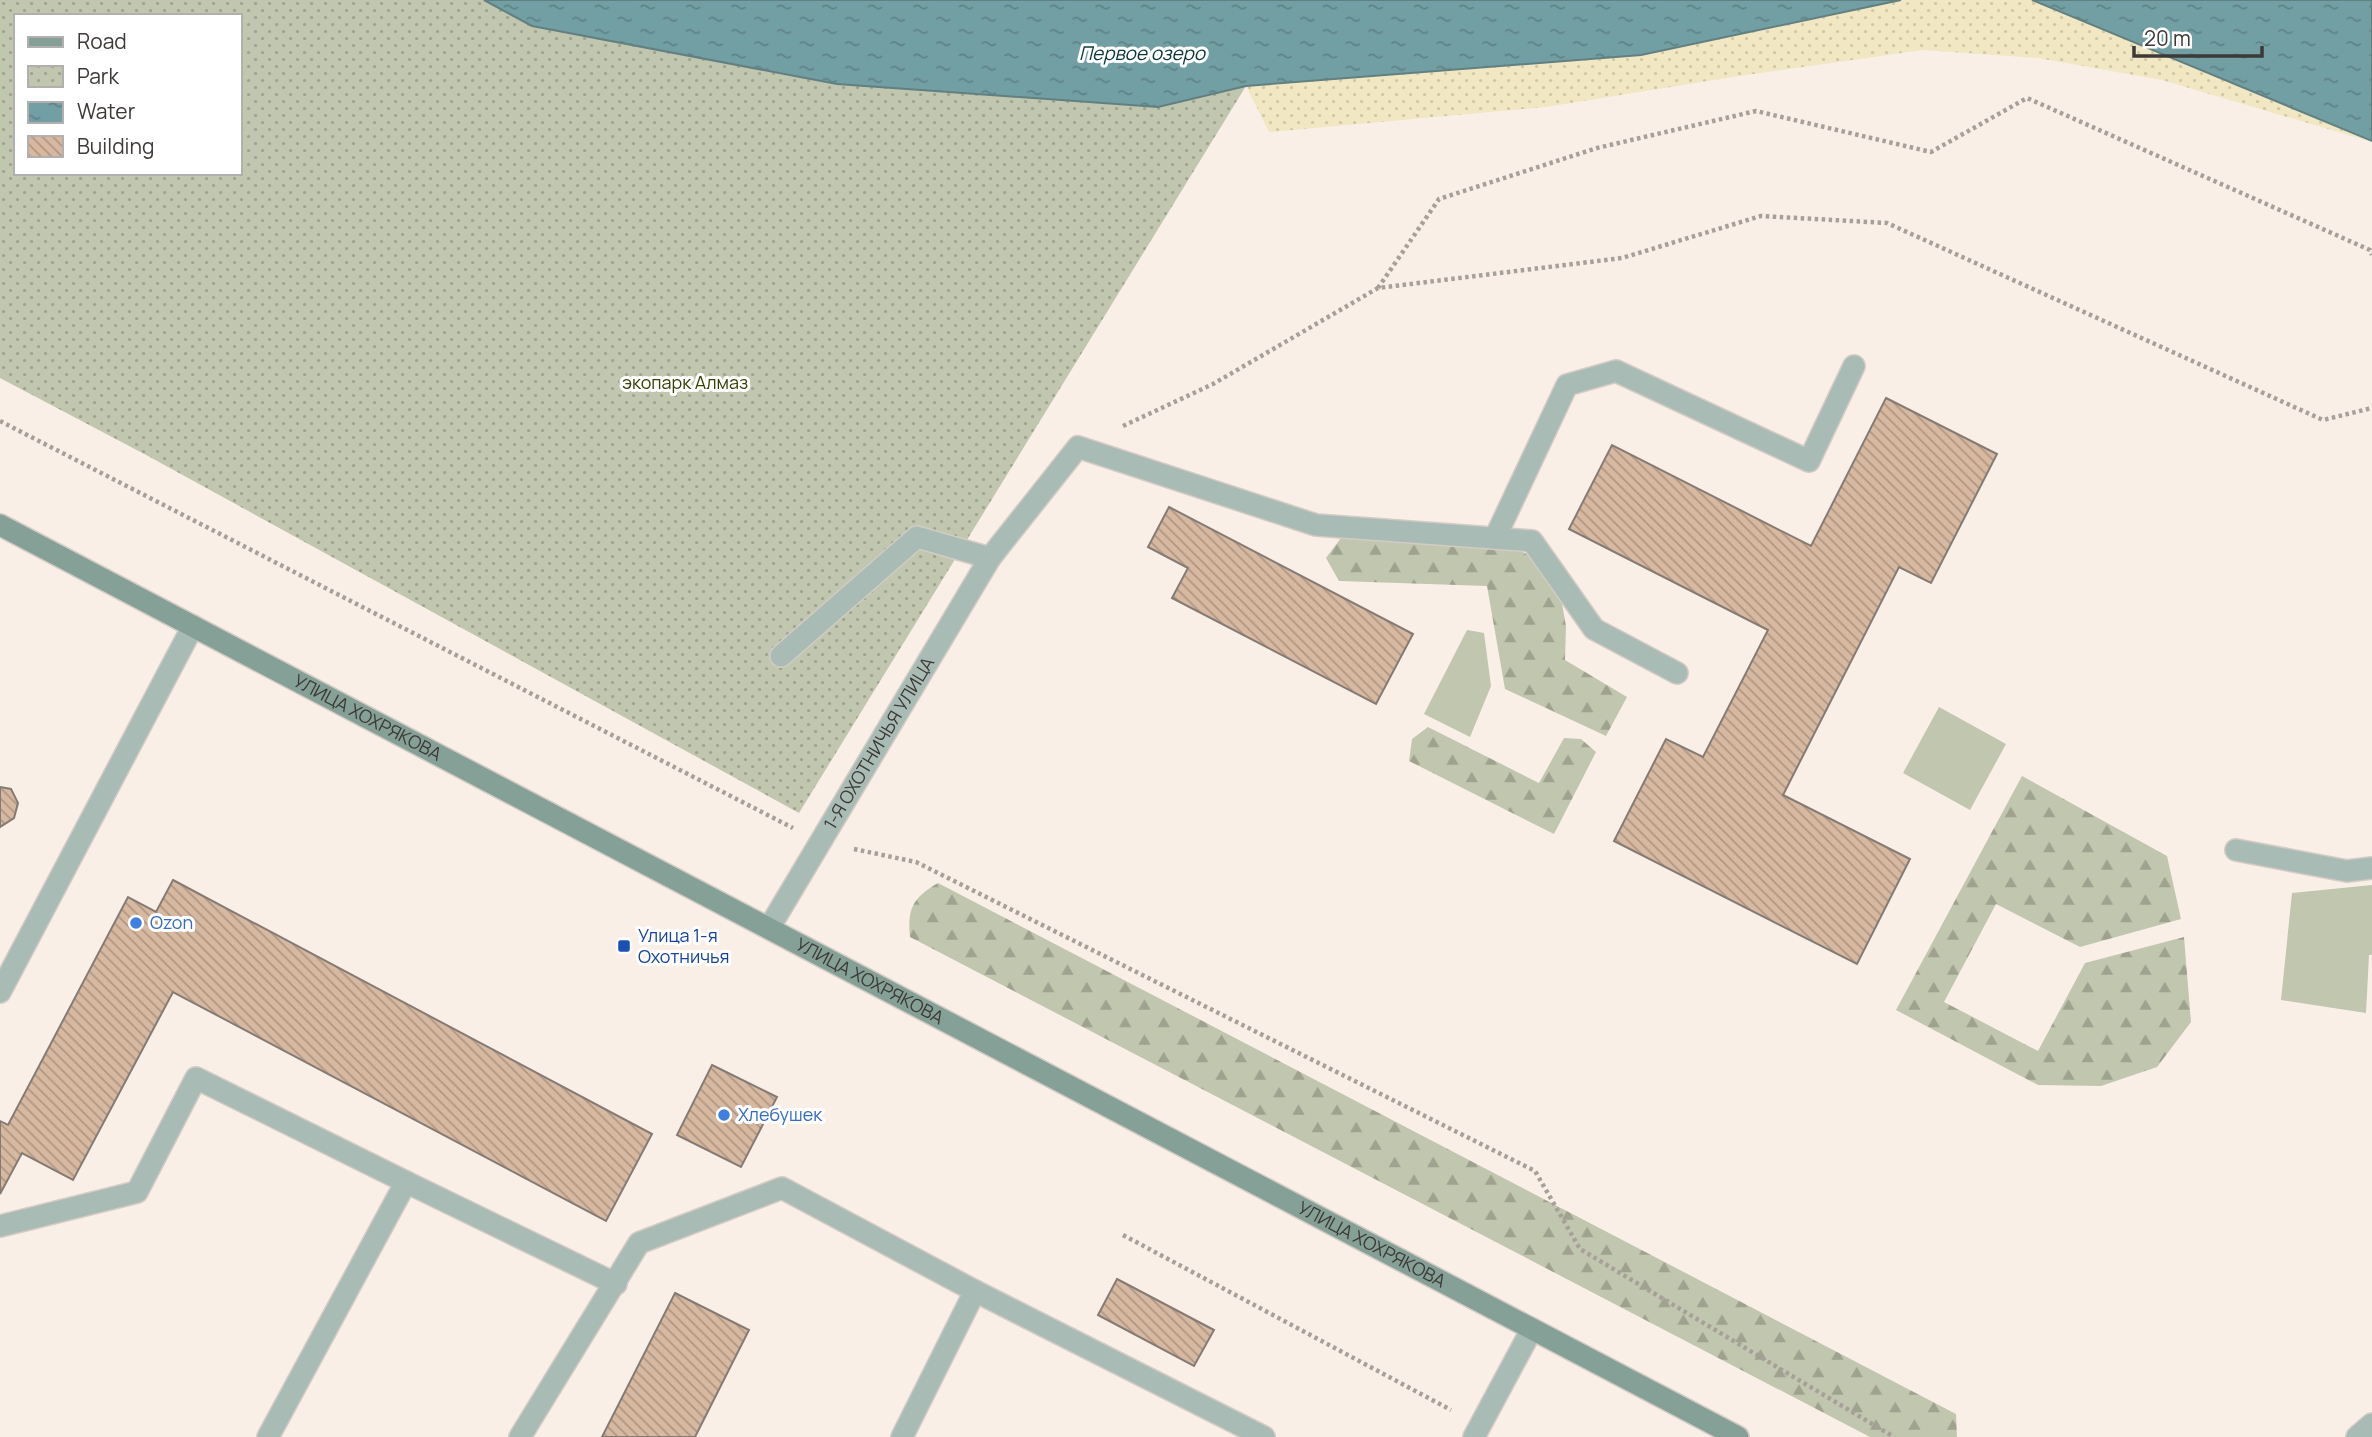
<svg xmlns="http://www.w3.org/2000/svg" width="2372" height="1437" font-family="Manrope,sans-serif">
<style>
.grass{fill:#c1c6ae}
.forest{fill:url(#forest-firs)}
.sand{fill:url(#sand-dots)}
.park{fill:url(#park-dots);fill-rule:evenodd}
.water{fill:url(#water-ripples);stroke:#628082;stroke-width:2}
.building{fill:url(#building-back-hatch);stroke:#847b74;stroke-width:2}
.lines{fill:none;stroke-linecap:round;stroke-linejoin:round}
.lane-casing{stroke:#d3cbc4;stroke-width:24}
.street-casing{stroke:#d3cbc4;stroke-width:24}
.secondary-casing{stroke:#d3cbc4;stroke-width:24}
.path{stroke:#a7a09a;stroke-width:4.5;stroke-dasharray:3.5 3.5;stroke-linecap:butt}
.lane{stroke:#a9bbb5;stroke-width:21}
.street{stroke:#a9bbb5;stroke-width:21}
.secondary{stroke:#85a097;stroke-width:21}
.shop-dot{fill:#3f7fe0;stroke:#fff;stroke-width:2.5}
.transit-dot{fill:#1a4fb4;stroke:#fff;stroke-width:2.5}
.labels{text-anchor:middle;stroke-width:6;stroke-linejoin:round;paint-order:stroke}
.park-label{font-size:18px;fill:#363e02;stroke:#fff}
.street-label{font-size:18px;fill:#3d3936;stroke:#fff}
.shop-label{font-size:18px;fill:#366cbe;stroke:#fff;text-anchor:start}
.transit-label{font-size:18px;fill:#164399;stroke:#fff;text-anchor:start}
.water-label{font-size:19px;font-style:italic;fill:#09363a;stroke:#fff}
</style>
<defs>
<pattern id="forest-firs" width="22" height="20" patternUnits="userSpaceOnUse" patternTransform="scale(1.75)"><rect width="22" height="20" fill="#c1c6ae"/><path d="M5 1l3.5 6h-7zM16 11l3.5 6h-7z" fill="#9ea28e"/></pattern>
<pattern id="sand-dots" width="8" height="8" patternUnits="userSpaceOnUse" patternTransform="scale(1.75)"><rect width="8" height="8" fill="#f1e7c2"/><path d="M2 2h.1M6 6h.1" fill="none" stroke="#d0c7a7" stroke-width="1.8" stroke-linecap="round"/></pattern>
<pattern id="park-dots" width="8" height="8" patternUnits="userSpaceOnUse" patternTransform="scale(1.75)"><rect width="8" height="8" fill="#c1c6ae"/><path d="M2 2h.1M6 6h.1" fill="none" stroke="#9ea28e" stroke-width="1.8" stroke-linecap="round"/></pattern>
<pattern id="water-ripples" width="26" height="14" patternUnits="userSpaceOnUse" patternTransform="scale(1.75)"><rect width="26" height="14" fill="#729fa3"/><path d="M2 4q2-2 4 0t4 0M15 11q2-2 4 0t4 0" fill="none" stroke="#5f8386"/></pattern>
<pattern id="building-back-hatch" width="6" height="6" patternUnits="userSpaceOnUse" patternTransform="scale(1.75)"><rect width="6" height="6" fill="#d7b8a0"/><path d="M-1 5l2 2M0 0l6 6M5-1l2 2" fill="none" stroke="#b09783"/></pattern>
</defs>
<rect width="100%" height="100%" fill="#f9efe7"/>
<g class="grass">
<path d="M1467 630 1484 633 1491 686 1470 737 1424 714Z"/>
<path d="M1939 707 2006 744 1970 810 1903 773Z"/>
<path d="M2372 885V955H2369L2366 1013 2281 1000 2292 893Z"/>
</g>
<g class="forest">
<path d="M1341 538 1512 546 1542 563 1560 592 1566 626 1565 660 1627 697 1606 736 1505 689 1487 586 1339 581 1326 558Z"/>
<path d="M1428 727 1539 783 1564 738 1581 739 1596 752 1554 834 1409 761 1412 739Z"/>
<path d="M2022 776 2167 856 2181 919 2080 947 1996 904 1944 1002 2038 1051 2085 963 2184 937 2191 1022 2157 1067 2101 1086 2038 1085 1896 1010Z"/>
<path d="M938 883 1956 1414 1957 1437H1870L910 937C907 908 913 898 938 883Z"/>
</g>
<path class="sand" d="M1901 0H2032L2372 142 2162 80 2038 58 1923 50 1739 76 1546 107 1269 132 1246 86 1641 55Z"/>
<path class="park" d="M0 0H484L532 26 837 84 1158 107 1246 86 799 813 148 456 0 378ZM16 16H240V173H16Z"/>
<g class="water">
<path d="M484 0H1901L1641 55 1246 86 1158 107 837 84 532 26Z"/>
<path d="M2032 0H2372V141Z"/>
</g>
<g class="building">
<path d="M1886 398 1997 454 1931 583 1899 567 1783 795 1910 859 1857 964 1614 841 1666 739 1703 757 1768 630 1569 529 1612 445 1811 546Z"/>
<path d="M1169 507 1413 634 1376 704 1172 598 1188 568 1148 547Z"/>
<path d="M0 787 11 789 18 803 14 818 0 827Z"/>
<path d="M173 880 652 1134 606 1221 173 992 73 1180 22 1153 0 1194V1121L8 1125 128 897 156 912Z"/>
<path d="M712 1065 777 1097 741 1167 677 1135Z"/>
<path d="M1117 1279 1214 1330 1194 1366 1098 1315Z"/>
<path d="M675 1293 749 1330 695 1437H602Z"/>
</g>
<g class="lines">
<defs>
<g id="lane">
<path d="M1495 538 1567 385 1616 371 1809 461 1854 366"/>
<path d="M781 656 917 537 990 558 1078 447 1316 525 1532 541 1594 629 1677 673"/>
<path d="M2236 850 2347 871 2372 868"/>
<path d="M0 992 193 626"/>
<path d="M0 1226 137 1192 196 1078 406 1182"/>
<path d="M268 1437 406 1182 616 1284"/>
<path d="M520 1437 639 1243 782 1188 975 1291 1264 1437"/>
<path d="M902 1437 975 1291"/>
<path d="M1474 1437 1532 1329"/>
<path d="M2357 1437 2372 1424"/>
</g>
<g id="street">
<path id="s1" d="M769 928 990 558"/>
</g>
<g id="secondary">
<path id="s2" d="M0 525 1738 1437"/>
</g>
</defs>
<use href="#lane" class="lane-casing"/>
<use href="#street" class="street-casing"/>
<use href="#secondary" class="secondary-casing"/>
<g class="path">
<path d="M1378 288 1439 199 1597 148 1756 111 1931 152 2027 98 2370 250 2372 255"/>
<path d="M0 421 793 828"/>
<path d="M1123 426 1213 384 1378 288 1622 258 1761 216 1887 223 2323 420 2372 408"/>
<path d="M854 849 916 862 1535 1171 1580 1249 1894 1437"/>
<path d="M1123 1235 1451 1410"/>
</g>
<use href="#lane" class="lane"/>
<use href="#street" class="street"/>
<use href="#secondary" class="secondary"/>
</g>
<g class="shop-dot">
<circle cx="136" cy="923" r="7"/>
<circle cx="724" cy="1115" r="7"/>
</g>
<rect class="transit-dot" x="617" y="939" width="14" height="14" rx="3.5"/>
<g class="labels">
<g class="park-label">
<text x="685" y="389">экопарк Алмаз</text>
</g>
<g class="street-label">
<text dy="6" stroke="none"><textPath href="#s2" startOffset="415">УЛИЦА ХОХРЯКОВА</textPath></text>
<text dy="6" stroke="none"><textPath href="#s1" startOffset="215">1-Я ОХОТНИЧЬЯ УЛИЦА</textPath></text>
<text dy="6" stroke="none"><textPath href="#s2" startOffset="982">УЛИЦА ХОХРЯКОВА</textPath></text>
<text dy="6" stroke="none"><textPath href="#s2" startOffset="1549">УЛИЦА ХОХРЯКОВА</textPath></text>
</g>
<g class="shop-label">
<text x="150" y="929">Ozon</text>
<text x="738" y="1121">Хлебушек</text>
</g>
<g class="transit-label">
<text x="638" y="942">Улица 1-я<tspan x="638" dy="21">Охотничья</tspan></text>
</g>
<g class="water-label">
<text x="1142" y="60">Первое озеро</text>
</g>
</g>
<rect x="14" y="14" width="228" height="161" fill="#ffffff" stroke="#b1b0af" stroke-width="2"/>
<rect x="28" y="37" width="35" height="10" fill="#85a097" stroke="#b1b0af" stroke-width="2"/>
<text x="77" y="49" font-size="21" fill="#3d3936">Road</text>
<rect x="28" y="66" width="35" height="21" fill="url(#park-dots)" stroke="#b1b0af" stroke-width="2"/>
<text x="77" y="84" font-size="21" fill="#3d3936">Park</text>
<rect x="28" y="102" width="35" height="21" fill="url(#water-ripples)" stroke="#b1b0af" stroke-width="2"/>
<text x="77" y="119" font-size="21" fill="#3d3936">Water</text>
<rect x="28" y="136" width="35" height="21" fill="url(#building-back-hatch)" stroke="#b1b0af" stroke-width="2"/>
<text x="77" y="154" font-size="21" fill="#3d3936">Building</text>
<path d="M2134 46v10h128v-10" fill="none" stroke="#3d3936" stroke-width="3.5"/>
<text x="2144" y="46" font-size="21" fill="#3d3936" stroke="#ffffff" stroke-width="5" paint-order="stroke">20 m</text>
</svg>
